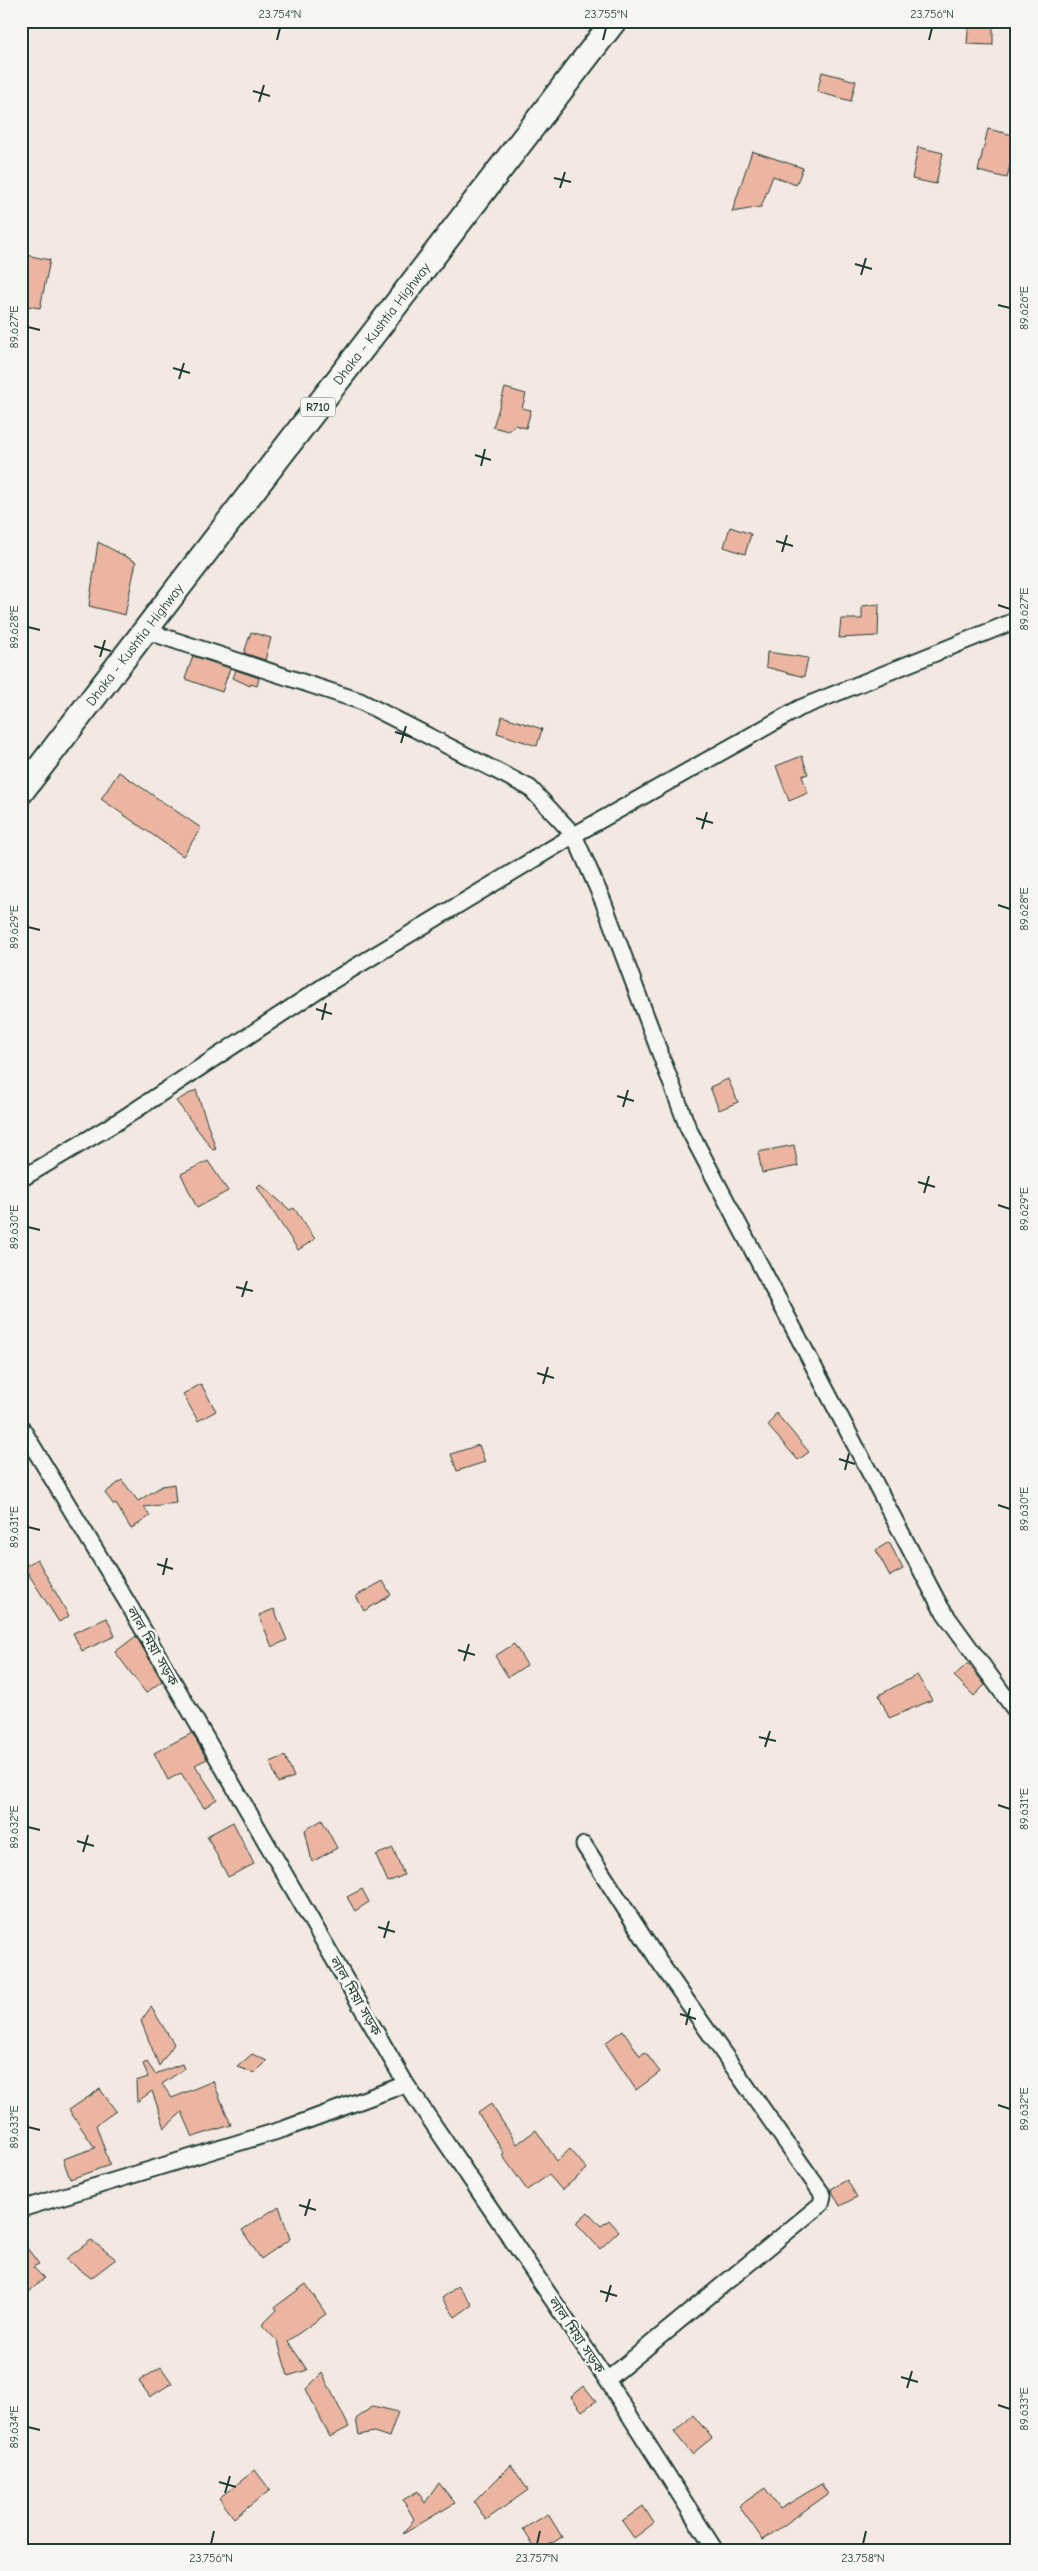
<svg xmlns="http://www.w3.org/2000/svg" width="1038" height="2571" font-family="'Comic Neue','Noto Sans Bengali',sans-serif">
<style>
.building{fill:#ecb5a1;stroke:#1f3d34}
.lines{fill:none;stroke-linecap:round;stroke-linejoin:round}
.street-casing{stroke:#1f3d34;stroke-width:19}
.primary-casing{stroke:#1f3d34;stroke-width:28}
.street{stroke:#f6f6f2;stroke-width:15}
.primary{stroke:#f6f6f2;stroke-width:24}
.ticks{fill:none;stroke:#1f3d34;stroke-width:2}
.labels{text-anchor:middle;stroke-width:5;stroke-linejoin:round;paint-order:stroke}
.shield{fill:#f6f6f2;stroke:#60746d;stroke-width:1}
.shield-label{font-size:12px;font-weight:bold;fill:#1f3d34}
.street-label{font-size:14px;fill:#1f3d34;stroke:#f6f6f2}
.neatline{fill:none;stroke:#1f3d34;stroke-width:2}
.ticks-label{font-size:12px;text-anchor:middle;fill:#1f3d34}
</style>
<rect width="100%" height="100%" fill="#f4e9e2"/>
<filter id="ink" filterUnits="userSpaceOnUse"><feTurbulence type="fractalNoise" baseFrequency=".02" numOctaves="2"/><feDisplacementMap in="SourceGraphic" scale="10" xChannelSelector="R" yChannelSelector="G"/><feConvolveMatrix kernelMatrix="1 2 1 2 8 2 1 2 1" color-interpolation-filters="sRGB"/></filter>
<g filter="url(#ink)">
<g class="building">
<path d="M969 21H993V45L967 44Z"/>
<path d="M822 72 856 81 851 101 817 92Z"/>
<path d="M988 129 1017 136 1007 178 978 171Z"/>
<path d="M918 147 943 153 936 184 912 179Z"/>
<path d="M752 151 803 168 796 185 773 176 761 207 732 212Z"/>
<path d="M21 254 50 260 40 308 21 305Z"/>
<path d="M505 388 526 394 522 408 531 410 526 428 515 425 508 431 493 427Z"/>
<path d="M730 527 751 534 745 554 724 547Z"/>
<path d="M98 542 136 562 125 615 89 606Z"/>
<path d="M879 604 878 636 839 638 841 619H862V606Z"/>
<path d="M251 632 271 638 265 660 244 653Z"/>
<path d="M767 652 808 658 804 677 766 667Z"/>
<path d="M193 656 230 668 222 692 185 679Z"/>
<path d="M236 670 259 678 257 686 251 684 250 686 233 678Z"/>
<path d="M502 716 542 729 537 746 497 733Z"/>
<path d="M802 756 808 774 802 776 808 793 789 801 776 766Z"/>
<path d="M119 772 201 828 183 856 101 799Z"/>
<path d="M728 1079 738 1102 719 1110 710 1087Z"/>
<path d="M196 1090 216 1149 213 1150 176 1101Z"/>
<path d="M794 1145 798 1166 762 1173 758 1152Z"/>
<path d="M208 1161 228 1191 197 1208 181 1174Z"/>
<path d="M260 1184 290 1210 294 1208 315 1239 298 1250 257 1187Z"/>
<path d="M201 1384 216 1411 198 1421 183 1394Z"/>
<path d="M776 1413 809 1452 798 1460 768 1426Z"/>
<path d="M479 1445 485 1462 457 1471 451 1454Z"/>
<path d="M122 1480 138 1501 162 1486 174 1484 176 1503 144 1507 150 1516 131 1529 116 1504 114 1505 105 1493Z"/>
<path d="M889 1542 903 1569 890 1576 876 1550Z"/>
<path d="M37 1559 69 1616 59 1622 24 1567Z"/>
<path d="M383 1581 391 1595 364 1611 356 1596Z"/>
<path d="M274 1609 287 1640 272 1647 259 1615Z"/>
<path d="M107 1618 115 1636 82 1651 73 1633Z"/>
<path d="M136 1636 162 1681 146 1693 115 1652Z"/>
<path d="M514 1644 527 1665 508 1677 495 1656Z"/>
<path d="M968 1663 985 1685 974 1696 954 1676Z"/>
<path d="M917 1675 932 1700 889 1718 879 1695Z"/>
<path d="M192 1733 207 1759 195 1765 217 1799 204 1808 181 1773 168 1780 154 1753Z"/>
<path d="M285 1756 294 1777 278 1783 270 1762Z"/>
<path d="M322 1820 337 1848 312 1862 305 1830Z"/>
<path d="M233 1822 254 1864 228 1877 207 1836Z"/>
<path d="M393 1848 404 1875 388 1882 376 1855Z"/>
<path d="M362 1889 369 1902 355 1911 347 1897Z"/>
<path d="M151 2007 174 2044 159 2066 141 2021Z"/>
<path d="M623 2030 640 2056 645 2052 660 2072 636 2090 605 2043Z"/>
<path d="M252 2054 267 2061 255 2073 237 2067Z"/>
<path d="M147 2062 155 2074 182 2064 184 2069 162 2084 172 2098 213 2081 231 2125 193 2137 182 2112 165 2128 152 2091 137 2102 136 2081 148 2077 143 2064Z"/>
<path d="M100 2089 116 2111 96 2125 110 2165 70 2179 63 2159 95 2148 69 2110Z"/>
<path d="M491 2104 517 2144 536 2130 557 2161 570 2149 587 2169 562 2190 549 2175 527 2190 502 2155 504 2153 478 2113Z"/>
<path d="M847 2180 857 2197 840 2206 831 2189Z"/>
<path d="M279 2206 290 2239 261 2259 242 2230Z"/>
<path d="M588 2212 601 2226 609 2220 619 2231 600 2249 576 2223Z"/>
<path d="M21 2240 39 2264 33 2267 44 2278 29 2292 21 2283Z"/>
<path d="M91 2240 116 2259 91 2278 66 2259Z"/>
<path d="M306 2284 326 2314 288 2341 307 2370 288 2376 278 2342 262 2325 277 2310 275 2307Z"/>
<path d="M458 2286 472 2305 455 2317 442 2298Z"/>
<path d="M161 2367 172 2383 150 2397 139 2381Z"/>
<path d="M322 2373 349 2427 330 2437 306 2389Z"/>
<path d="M584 2386 596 2401 582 2411 571 2397Z"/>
<path d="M373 2406 398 2412 389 2437 374 2432 359 2435 356 2419Z"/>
<path d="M693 2415 712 2438 692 2454 674 2432Z"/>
<path d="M511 2465 528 2490 486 2520 474 2502Z"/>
<path d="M255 2470 270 2490 234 2518 219 2498Z"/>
<path d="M439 2483 455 2503 403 2534 414 2519 403 2500 418 2491 425 2503Z"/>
<path d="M821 2484 828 2494 763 2540 739 2506 765 2488 780 2509Z"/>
<path d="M643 2506 654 2523 634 2538 622 2521Z"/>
<path d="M548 2514 562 2537 541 2550H536L523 2529Z"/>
</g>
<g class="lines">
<defs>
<g id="street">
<path d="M146 631 360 701 530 788 574 835 603 901 688 1128 941 1608 1017 1713"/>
<path d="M21 1179 122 1119 327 984 574 835 800 708 1017 620"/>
<path d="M21 1427 130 1607 406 2084 607 2380 715 2550"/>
<path d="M584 1845 658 1960 823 2195 821 2204 607 2380"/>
<path d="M21 2209 284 2129 406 2084"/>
</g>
<g id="primary">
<path id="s1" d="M21 792 614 21"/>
</g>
</defs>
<use href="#street" class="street-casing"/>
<use href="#primary" class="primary-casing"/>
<use href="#street" class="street"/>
<use href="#primary" class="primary"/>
</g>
</g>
<path class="ticks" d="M277 40 280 28M603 40 606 28M929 40 932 28M253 91 270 96M259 102 264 85M554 178 571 182M560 188 565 172M855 264 872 269M861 275 866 258M998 305 1010 308M28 327 40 330M173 368 190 373M179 379 184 363M475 455 491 460M481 466 485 449M776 541 793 546M782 552 787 535M998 605 1010 609M28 627 40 630M94 646 111 651M100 657 105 640M395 732 412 737M401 743 406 726M696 818 713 823M702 829 707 812M998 905 1010 909M28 927 40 930M316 1009 332 1014M322 1020 326 1003M617 1096 634 1101M623 1107 628 1090M918 1182 935 1187M924 1193 929 1176M998 1205 1010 1209M28 1227 40 1230M236 1287 253 1291M242 1297 247 1281M537 1373 554 1378M543 1384 548 1367M839 1459 855 1464M845 1470 849 1453M998 1505 1010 1509M28 1527 40 1530M157 1564 173 1569M163 1575 167 1558M458 1650 475 1655M464 1661 469 1644M759 1737 776 1741M765 1747 770 1731M998 1805 1010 1809M28 1827 40 1830M77 1841 94 1846M83 1852 88 1835M378 1927 395 1932M384 1938 389 1921M680 2014 696 2019M686 2025 690 2008M998 2105 1010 2109M28 2127 40 2130M299 2205 316 2210M305 2216 310 2199M600 2291 617 2296M606 2302 611 2285M901 2377 918 2382M907 2388 912 2371M998 2405 1010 2409M28 2427 40 2430M219 2482 236 2487M225 2493 230 2476M211 2544 214 2531M537 2544 540 2531M863 2544 866 2531"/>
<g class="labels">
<rect class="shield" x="300.5" y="397.5" width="35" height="19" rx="4"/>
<g class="shield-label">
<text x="318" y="411">R710</text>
</g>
<g class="street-label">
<text dy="5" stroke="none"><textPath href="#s1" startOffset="591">Dhaka - Kushtia Highway</textPath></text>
<text dy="5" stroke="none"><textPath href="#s1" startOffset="186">Dhaka - Kushtia Highway</textPath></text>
<text transform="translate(153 1646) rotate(60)" y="5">লাল মিয়া সড়ক</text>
<text transform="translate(356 1996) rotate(60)" y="5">লাল মিয়া সড়ক</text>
<text transform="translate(577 2335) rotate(56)" y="5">লাল মিয়া সড়ক</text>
</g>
</g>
<rect width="1038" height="2571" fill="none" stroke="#f6f6f2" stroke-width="55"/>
<rect x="28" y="28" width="982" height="2516" class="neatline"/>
<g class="ticks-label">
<text x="280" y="18">23.754°N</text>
<text x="606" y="18">23.755°N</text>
<text x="932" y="18">23.756°N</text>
<text transform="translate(1024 308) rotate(-90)" y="4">89.626°E</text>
<text transform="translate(14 327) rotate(-90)" y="4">89.627°E</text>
<text transform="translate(1024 609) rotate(-90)" y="4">89.627°E</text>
<text transform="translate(14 627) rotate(-90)" y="4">89.628°E</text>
<text transform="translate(1024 909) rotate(-90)" y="4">89.628°E</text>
<text transform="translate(14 927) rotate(-90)" y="4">89.629°E</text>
<text transform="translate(1024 1209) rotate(-90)" y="4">89.629°E</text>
<text transform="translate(14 1227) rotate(-90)" y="4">89.630°E</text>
<text transform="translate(1024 1509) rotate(-90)" y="4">89.630°E</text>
<text transform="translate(14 1527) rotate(-90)" y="4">89.631°E</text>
<text transform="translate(1024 1809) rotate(-90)" y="4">89.631°E</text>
<text transform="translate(14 1827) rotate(-90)" y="4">89.632°E</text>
<text transform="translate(1024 2109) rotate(-90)" y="4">89.632°E</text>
<text transform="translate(14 2127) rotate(-90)" y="4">89.633°E</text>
<text transform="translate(1024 2409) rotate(-90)" y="4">89.633°E</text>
<text transform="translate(14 2427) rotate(-90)" y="4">89.634°E</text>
<text x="211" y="2562">23.756°N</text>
<text x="537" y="2562">23.757°N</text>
<text x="863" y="2562">23.758°N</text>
</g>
</svg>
